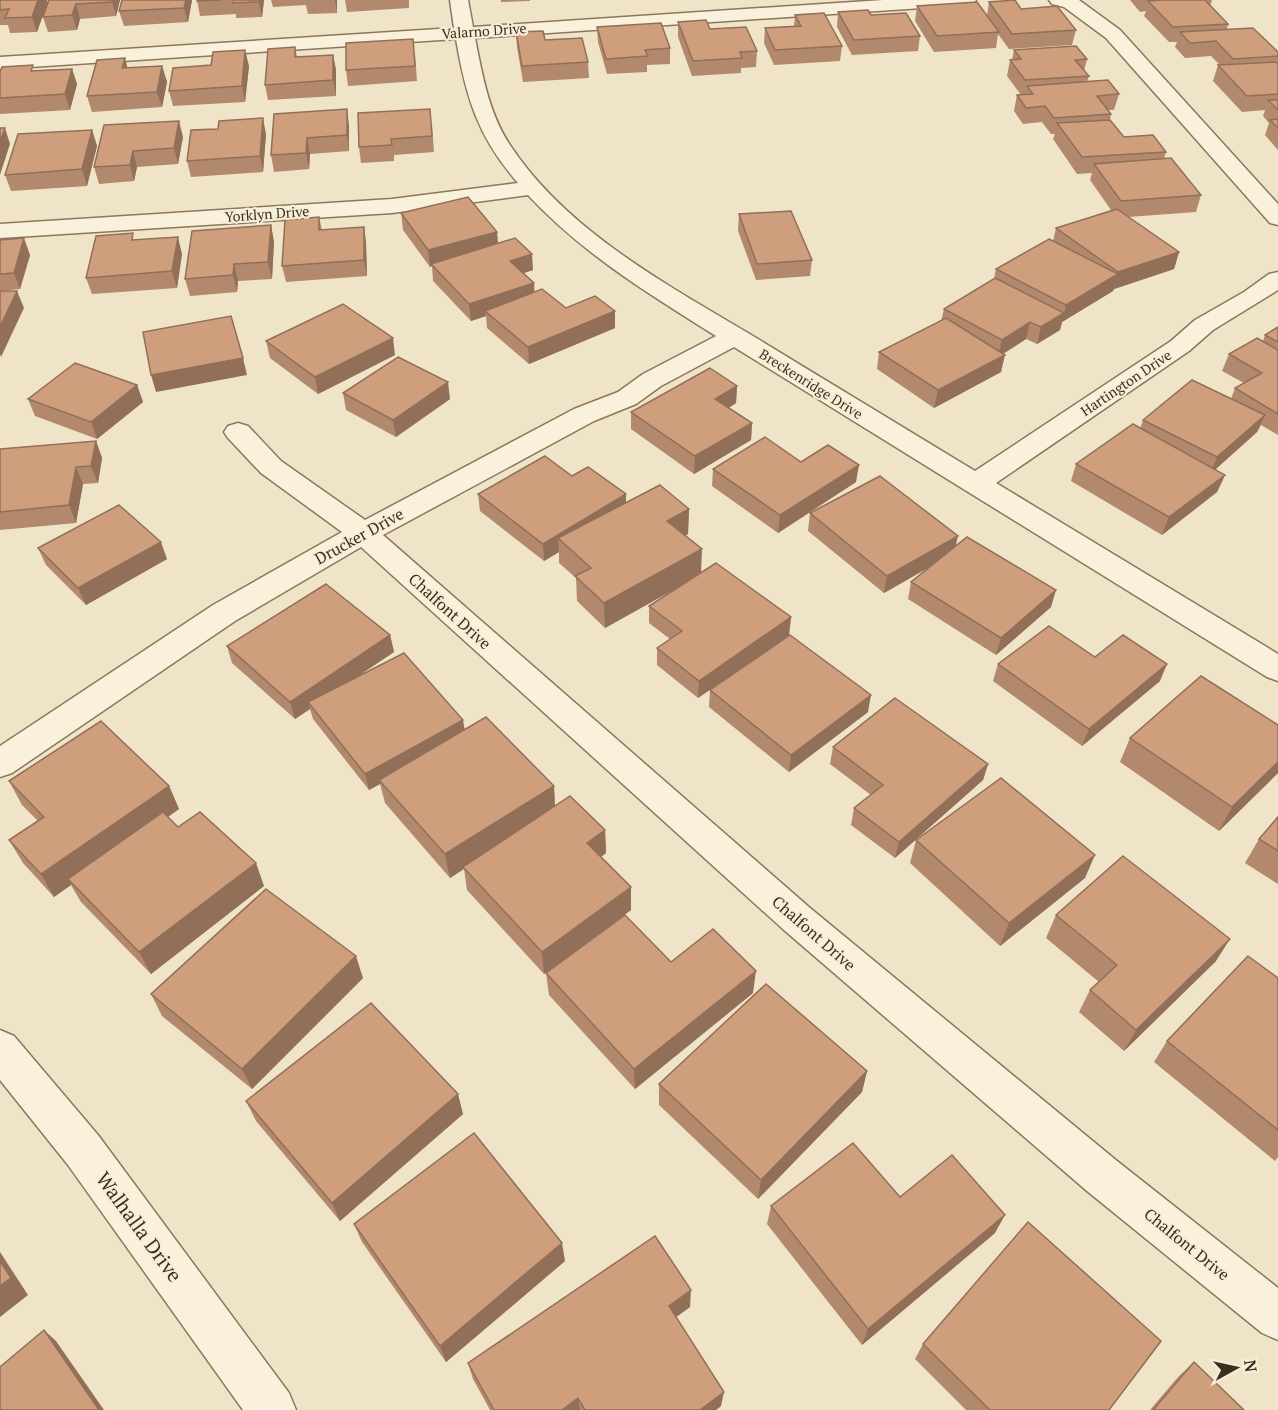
<svg xmlns="http://www.w3.org/2000/svg" width="1278" height="1410" font-family="'PT Serif',serif">
	<rect width="100%" height="100%" fill="#f0e4c8"/>
	<g fill="none" stroke-linecap="round" stroke-linejoin="round">
		<g stroke="#8d765c" stroke-width="3">
			<g id="minor">
				<path d="M450 0H468L473 27 883 0H976L973 4 967 5 475 38C482 74 489 114 510 145 567 232 671 287 758 339 830 383 903 427 975 471L1171 341 1195 320 1244 292 1269 274 1278 272V290L1213 330 1189 351 996 483 1278 654V681L1267 677 734 347 661 386 636 404 594 421 383 535 810 908 1117 1161 1278 1288V1340L1262 1333 1087 1191 784 930 361 547 235 621 12 773 0 777V746L213 605 342 532 261 473 228 438 224 432 228 426 238 423 248 426 281 461 365 520 574 409 618 392 643 374 716 336C649 294 583 254 528 195L392 213 0 238V224L392 199 518 183C478 137 466 98 456 39L0 69V57L454 28Z"/>
				<polygon points="1049,0 1079,0 1120,30 1278,204 1278,225 1270,223 1106,38 1064,7 1052,4"/>
				<polygon points="0,1030 14,1036 98,1135 289,1393 296,1410 243,1410 68,1165 0,1080"/>
			</g>
		</g>
		<use href="#minor" fill="#faf1dc" fill-rule="evenodd"/>
	</g>
	<g fill="#b2896c">
		<polygon points="0,0 47,0 37,32 10,33 8,25 0,25"/>
		<polygon points="49,0 120,0 116,16 80,19 77,30 48,32 43,17"/>
		<polygon points="192,0 188,22 124,26 119,11"/>
		<polygon points="197,0 264,0 262,17 236,18 236,14 200,16"/>
		<polygon points="271,0 337,0 337,13 308,14 306,5 273,7"/>
		<polygon points="345,0 409,0 409,8 347,12"/>
		<polygon points="501,0 530,0 530,1 501,2"/>
		<polygon points="1130,0 1212,0 1210,6 1228,24 1227,29 1278,52 1278,150 1265,135 1269,123 1263,116 1265,110 1242,112 1213,81 1218,65 1220,65 1211,56 1185,58 1175,47 1177,42 1169,42 1144,16 1146,11 1140,12"/>
		<polygon points="989,2 1021,9 1076,30 1072,45 1009,49 998,34 996,48 934,52 915,21 917,6 987,16"/>
		<polygon points="838,12 871,15 920,36 918,51 852,55 837,27"/>
		<polygon points="795,15 842,46 840,61 774,65 764,43 765,28 794,26"/>
		<polygon points="678,22 710,29 757,51 756,67 741,68 741,73 692,76 678,37"/>
		<polygon points="597,27 670,48 670,64 647,65 647,72 607,74 598,42"/>
		<polygon points="516,32 545,40 588,62 589,78 523,82 517,47"/>
		<polygon points="295,47 297,57 333,55 336,70 336,96 268,100 265,85"/>
		<polygon points="1014,50 1087,59 1084,71 1089,76 1087,82 1119,94 1114,110 1108,110 1111,114 1110,120 1124,137 1166,152 1164,159 1201,195 1196,212 1128,217 1179,252 1174,269 1114,289 1113,291 1062,322 1060,330 1037,344 1026,339 1003,354 1001,372 934,408 877,369 879,352 941,321 944,309 994,279 996,269 1053,241 1056,228 1111,210 1090,180 1092,173 1077,174 1053,139 1055,134 1051,134 1042,122 1023,124 1014,111 1017,95 1021,95 1007,76 1010,60 1012,60"/>
		<polygon points="415,54 417,81 348,86 346,70"/>
		<polygon points="211,65 249,66 245,102 173,106 169,91"/>
		<polygon points="162,66 167,82 162,107 92,112 87,96"/>
		<polygon points="72,69 77,84 70,110 0,114 0,72"/>
		<polygon points="274,114 349,125 349,151 310,154 309,169 274,172 271,155"/>
		<polygon points="104,125 183,137 178,164 137,167 134,181 99,184 94,167"/>
		<polygon points="432,125 434,152 394,155 394,161 361,163 359,147"/>
		<polygon points="92,130 97,146 87,186 11,191 5,175"/>
		<polygon points="266,134 263,172 191,177 187,161"/>
		<polygon points="401,213 497,232 498,243 533,270 524,273 534,292 566,308 615,311 615,328 529,364 487,328 486,316 471,321 433,281 432,266 430,267 403,230"/>
		<polygon points="739,214 812,260 810,276 756,280 738,231"/>
		<polygon points="319,217 322,230 364,227 366,243 367,276 286,282 282,266"/>
		<polygon points="271,225 274,242 272,279 238,281 237,292 190,296 185,279"/>
		<polygon points="0,240 30,255 20,289 0,291"/>
		<polygon points="135,240 182,254 177,288 92,294 86,278"/>
		<polygon points="1278,327 1278,435 1261,425 1257,432 1215,470 1225,475 1217,492 1162,535 1071,481 1076,464 1140,429 1143,420 1231,399 1235,388 1244,383 1222,371 1229,354 1263,341 1265,335"/>
		<polygon points="266,341 395,355 318,394 270,358"/>
		<polygon points="137,385 143,402 97,439 35,416 28,399"/>
		<polygon points="737,386 736,403 729,408 752,423 751,440 694,474 631,429 631,412"/>
		<polygon points="343,393 450,399 396,437 346,410"/>
		<polygon points="96,441 102,458 98,483 83,484 76,523 0,530 0,449"/>
		<polygon points="801,462 856,482 778,533 712,486 713,469"/>
		<polygon points="572,476 626,502 689,509 688,534 685,536 701,572 791,617 789,635 698,698 657,665 657,648 670,639 649,623 649,606 679,587 605,628 577,601 576,578 559,563 559,552 544,561 480,511 478,494"/>
		<polygon points="810,513 956,546 1051,607 996,655 908,599 911,582 931,566 884,593 808,531"/>
		<polygon points="38,548 167,559 86,605 46,565"/>
		<polygon points="390,635 394,652 358,676 465,729 554,786 555,806 605,830 606,853 601,857 631,910 544,974 467,890 464,869 450,878 385,803 380,784 369,790 313,719 310,709 295,719 232,663 227,646"/>
		<polygon points="1095,657 1160,681 1082,746 993,681 998,664"/>
		<polygon points="710,690 868,712 789,772 709,707"/>
		<polygon points="1278,725 1278,773 1219,831 1120,762 1130,738"/>
		<polygon points="833,747 988,764 983,780 895,858 851,825 854,808 871,795 830,764"/>
		<polygon points="9,781 169,786 179,809 168,817 178,827 264,886 151,974 81,902 71,885 54,897 23,863 9,840 38,821 22,805"/>
		<polygon points="1278,817 1278,884 1245,863 1259,839"/>
		<polygon points="916,840 1085,878 1000,946 910,863"/>
		<polygon points="1056,915 1216,961 1124,1051 1079,1012 1090,990 1099,982 1046,938"/>
		<polygon points="671,962 753,993 635,1089 549,995 546,973"/>
		<polygon points="363,978 252,1089 162,1016 151,994"/>
		<polygon points="1278,978 1278,1157 1275,1161 1154,1062 1167,1041"/>
		<polygon points="867,1071 862,1092 758,1199 659,1105 659,1084"/>
		<polygon points="246,1101 463,1114 340,1221 256,1121"/>
		<polygon points="900,1197 995,1233 862,1345 767,1224 771,1206"/>
		<polygon points="354,1224 565,1261 446,1362 362,1242"/>
		<polygon points="690,1307 676,1317 721,1406 716,1410 490,1410 473,1379 468,1363"/>
		<polygon points="923,1344 1109,1410 966,1410 915,1359"/>
		<polygon points="1194,1362 1244,1410 1150,1410 1178,1377"/>
	</g>
	<g fill="#916f58">
		<polygon points="38,0 47,0 48,2 37,32 32,17"/>
		<polygon points="112,0 120,0 116,16 112,2"/>
		<polygon points="186,0 192,0 188,22 184,8"/>
		<polygon points="260,0 264,0 262,17 259,2"/>
		<polygon points="335,0 337,0 337,13"/>
		<polygon points="76,4 80,19 77,30 72,15"/>
		<polygon points="245,50 249,66 245,102 242,86"/>
		<polygon points="333,55 336,70 336,96 333,80"/>
		<polygon points="125,58 129,74 122,68"/>
		<polygon points="162,66 167,82 162,107 157,92"/>
		<polygon points="72,69 77,84 70,110 65,94"/>
		<polygon points="347,109 349,125 349,151 347,135"/>
		<polygon points="263,118 266,134 263,172 260,156"/>
		<polygon points="179,121 183,137 178,164 174,148"/>
		<polygon points="5,128 10,144 0,175 0,141"/>
		<polygon points="92,130 97,146 87,186 82,169"/>
		<polygon points="307,138 310,154 309,169 306,153"/>
		<polygon points="133,151 137,167 134,181 130,165"/>
		<polygon points="271,225 274,242 272,279 268,262"/>
		<polygon points="364,227 366,243 367,276 364,260"/>
		<polygon points="497,232 498,249 431,264 432,266 430,267 428,250"/>
		<polygon points="178,237 182,254 177,288 172,271"/>
		<polygon points="24,238 30,255 20,289 14,273"/>
		<polygon points="1179,252 1174,269 1114,289 1113,291 1062,322 1060,330 1037,344 1041,327 1064,313 1066,305 1117,274 1118,272"/>
		<polygon points="532,254 533,270 511,277 510,261"/>
		<polygon points="234,264 238,281 237,292 233,275"/>
		<polygon points="534,283 535,300 485,311 486,316 471,321 469,304"/>
		<polygon points="17,291 24,308 1,357 0,354 0,327"/>
		<polygon points="615,311 615,328 529,364 528,347"/>
		<polygon points="1030,322 1026,339 998,357 1002,340"/>
		<polygon points="393,338 395,355 318,394 315,377"/>
		<polygon points="1005,355 1001,372 934,408 938,390"/>
		<polygon points="243,358 247,375 156,392 151,375"/>
		<polygon points="448,382 450,399 396,437 393,420"/>
		<polygon points="137,385 143,402 97,439 91,422"/>
		<polygon points="737,386 736,403 714,416 715,399"/>
		<polygon points="1265,415 1257,432 1210,474 1217,457"/>
		<polygon points="752,423 751,440 694,474 695,456"/>
		<polygon points="96,441 102,458 98,483 91,466"/>
		<polygon points="859,465 856,482 778,533 780,515"/>
		<polygon points="76,467 83,484 76,523 69,505"/>
		<polygon points="1225,475 1217,492 1162,535 1169,517"/>
		<polygon points="626,494 626,511 558,538 559,552 544,561 543,544"/>
		<polygon points="689,509 688,534 667,546 667,521"/>
		<polygon points="958,536 954,553 884,593 887,576"/>
		<polygon points="161,542 167,559 86,605 78,588"/>
		<polygon points="702,549 701,574 605,628 604,603"/>
		<polygon points="1056,590 1051,607 996,655 1001,638"/>
		<polygon points="791,617 789,635 698,698 699,681"/>
		<polygon points="390,635 394,652 312,707 308,702 310,709 295,719 290,702"/>
		<polygon points="1167,664 1160,681 1082,746 1089,729"/>
		<polygon points="871,695 868,712 789,772 791,755"/>
		<polygon points="463,720 466,737 379,780 380,784 369,790 365,774"/>
		<polygon points="1278,762 1278,773 1219,831 1232,807"/>
		<polygon points="988,764 983,780 895,858 899,842"/>
		<polygon points="169,786 179,809 73,884 68,879 71,885 54,897 41,874"/>
		<polygon points="554,786 555,809 450,878 445,854"/>
		<polygon points="605,830 606,853 588,866 587,843"/>
		<polygon points="1095,855 1085,878 1000,946 1009,923"/>
		<polygon points="256,863 264,886 151,974 139,952"/>
		<polygon points="631,887 631,910 544,974 542,952"/>
		<polygon points="1230,939 1216,961 1124,1051 1136,1030"/>
		<polygon points="356,956 363,978 252,1089 242,1069"/>
		<polygon points="756,971 753,993 635,1089 634,1069"/>
		<polygon points="867,1071 862,1092 758,1199 761,1180"/>
		<polygon points="458,1094 463,1114 340,1221 332,1203"/>
		<polygon points="1005,1215 995,1233 862,1345 868,1329"/>
		<polygon points="562,1243 565,1261 446,1362 440,1346"/>
		<polygon points="0,1252 28,1295 0,1317"/>
		<polygon points="691,1290 690,1307 668,1323 669,1306"/>
		<polygon points="44,1330 56,1341 104,1410 99,1410"/>
		<polygon points="724,1392 721,1406 716,1410 700,1410"/>
		<polygon points="578,1398 580,1410 562,1410"/>
	</g>
	<g fill="#cf9f7d" stroke="#916f58" stroke-width="1.5">
		<polygon points="0,0 38,0 32,17 5,18 9,9 0,10"/>
		<polygon points="49,0 112,0 112,2 76,4 72,15 43,17"/>
		<polygon points="122,0 186,0 184,8 119,11"/>
		<polygon points="197,0 221,0 197,1"/>
		<polygon points="234,0 260,0 259,2 233,3"/>
		<polygon points="1015,0 1021,9 1057,6 1076,30 1012,34 989,2"/>
		<polygon points="1163,0 1205,0 1228,24 1173,27 1148,1"/>
		<polygon points="977,2 999,32 937,36 917,6"/>
		<polygon points="868,10 871,15 906,13 920,36 854,40 838,12"/>
		<polygon points="824,13 842,46 775,50 765,28 801,26 795,15"/>
		<polygon points="706,20 710,29 746,27 757,51 740,52 742,58 693,61 678,22"/>
		<polygon points="661,23 670,48 645,50 648,56 606,59 597,27"/>
		<polygon points="1253,28 1278,52 1278,56 1233,59 1216,41 1190,43 1180,32"/>
		<polygon points="543,31 545,40 582,38 588,62 522,66 516,32"/>
		<polygon points="413,39 415,66 346,70 346,43"/>
		<polygon points="1076,46 1087,59 1075,60 1089,76 1025,80 1010,60 1021,59 1014,50"/>
		<polygon points="295,47 295,57 333,55 333,80 265,85 268,49"/>
		<polygon points="245,50 242,86 169,91 173,68 211,65 213,52"/>
		<polygon points="125,58 122,68 162,66 157,92 87,96 97,60"/>
		<polygon points="1276,62 1278,64 1278,94 1247,96 1218,65"/>
		<polygon points="33,65 31,71 72,69 65,94 0,98 0,72 2,67"/>
		<polygon points="1108,80 1119,94 1097,96 1111,114 1054,118 1045,106 1026,108 1017,95 1033,94 1027,86"/>
		<polygon points="1268,100 1278,100 1278,110"/>
		<polygon points="347,109 347,135 307,138 306,153 271,155 274,114"/>
		<polygon points="430,109 432,136 391,139 392,145 359,147 358,113"/>
		<polygon points="263,118 260,156 187,161 191,130 218,129 219,121"/>
		<polygon points="1278,119 1278,128 1270,120"/>
		<polygon points="1110,120 1124,137 1153,135 1166,152 1082,157 1057,123"/>
		<polygon points="179,121 174,148 133,151 130,165 94,167 104,125"/>
		<polygon points="0,128 5,128 0,141"/>
		<polygon points="92,130 82,169 5,175 18,134"/>
		<polygon points="1171,158 1201,195 1121,201 1094,164"/>
		<polygon points="468,197 497,232 428,250 401,213"/>
		<polygon points="1117,209 1179,252 1118,272 1056,228"/>
		<polygon points="791,211 812,260 757,264 739,214"/>
		<polygon points="319,217 319,230 364,227 364,260 282,266 285,220"/>
		<polygon points="271,225 268,262 234,264 233,275 185,279 192,231"/>
		<polygon points="133,233 132,240 178,237 172,271 86,278 96,236"/>
		<polygon points="24,238 14,273 0,274 0,240"/>
		<polygon points="515,238 532,254 510,261 534,283 469,304 431,264"/>
		<polygon points="1049,239 1118,274 1066,305 996,269"/>
		<polygon points="995,278 1064,313 1041,327 1030,322 1002,340 944,309"/>
		<polygon points="542,289 566,308 595,296 615,311 528,347 485,311"/>
		<polygon points="0,291 17,291 0,327"/>
		<polygon points="343,304 393,338 315,377 266,341"/>
		<polygon points="231,316 243,358 151,375 143,332"/>
		<polygon points="946,318 1005,355 938,390 879,352"/>
		<polygon points="1278,327 1278,342 1265,335"/>
		<polygon points="1257,338 1278,350 1278,414 1235,388 1262,373 1229,354"/>
		<polygon points="398,357 448,382 393,420 343,393"/>
		<polygon points="75,363 137,385 91,422 28,399"/>
		<polygon points="710,368 737,386 715,399 752,423 695,456 631,412"/>
		<polygon points="1192,380 1265,415 1217,457 1143,420"/>
		<polygon points="1133,424 1225,475 1169,517 1076,464"/>
		<polygon points="765,437 801,462 828,445 859,465 780,515 713,469"/>
		<polygon points="96,441 91,466 76,467 69,505 0,512 0,449"/>
		<polygon points="545,456 572,476 588,467 626,494 543,544 478,494"/>
		<polygon points="880,476 958,536 887,576 810,513"/>
		<polygon points="660,485 689,509 667,521 702,549 604,603 575,576 591,568 558,538"/>
		<polygon points="119,505 161,542 78,588 38,548"/>
		<polygon points="967,537 1056,590 1001,638 911,582"/>
		<polygon points="716,563 791,617 699,681 657,648 682,631 649,606"/>
		<polygon points="326,584 390,635 290,702 227,646"/>
		<polygon points="1049,626 1095,657 1123,635 1167,664 1089,729 998,664"/>
		<polygon points="790,635 871,695 791,755 710,690"/>
		<polygon points="404,653 463,720 365,774 308,702"/>
		<polygon points="1201,676 1278,725 1278,762 1232,807 1130,738"/>
		<polygon points="895,698 988,764 899,842 854,808 883,785 833,747"/>
		<polygon points="486,717 554,786 445,854 379,780"/>
		<polygon points="101,721 169,786 41,874 9,840 44,817 9,781"/>
		<polygon points="1001,778 1095,855 1009,923 916,840"/>
		<polygon points="570,796 605,830 587,843 631,887 542,952 463,867"/>
		<polygon points="163,812 178,827 200,812 256,863 139,952 68,879"/>
		<polygon points="1278,817 1278,851 1259,839"/>
		<polygon points="1123,856 1230,939 1136,1030 1090,990 1117,965 1056,915"/>
		<polygon points="266,889 356,956 242,1069 151,994"/>
		<polygon points="625,915 671,962 713,929 756,971 634,1069 546,973"/>
		<polygon points="1248,956 1278,978 1278,1130 1167,1041"/>
		<polygon points="766,984 867,1071 761,1180 659,1084"/>
		<polygon points="371,1003 458,1094 332,1203 246,1101"/>
		<polygon points="474,1133 562,1243 440,1346 354,1224"/>
		<polygon points="853,1143 900,1197 952,1155 1005,1215 868,1329 771,1206"/>
		<polygon points="1028,1222 1161,1341 1109,1410 990,1410 923,1344"/>
		<polygon points="655,1236 691,1290 669,1306 724,1392 700,1410 585,1410 578,1398 562,1410 494,1410 468,1363"/>
		<polygon points="0,1261 11,1278 0,1286"/>
		<polygon points="44,1330 99,1410 0,1410 0,1367"/>
		<polygon points="1194,1362 1244,1410 1153,1410"/>
	</g>
	<g text-anchor="middle" stroke-width="4.5" stroke-linejoin="round" paint-order="stroke">
		<g font-size="14" fill="#3d2e20" stroke="#f7eed8">
			<text transform="translate(484 31) rotate(-4)" y="5">Valarno Drive</text>
			<text transform="translate(267 214) rotate(-4)" y="5">Yorklyn Drive</text>
			<text transform="translate(1126 383) rotate(-34)" y="5">Hartington Drive</text>
			<text transform="translate(811 384) rotate(32)" y="5">Breckenridge Drive</text>
		</g>
		<g font-size="16" fill="#3d2e20" stroke="#f7eed8">
			<text transform="translate(359 536) rotate(-29)" y="6">Drucker Drive</text>
			<text transform="translate(450 611) rotate(42)" y="6">Chalfont Drive</text>
			<text transform="translate(814 933) rotate(41)" y="6">Chalfont Drive</text>
			<text transform="translate(1187 1244) rotate(39)" y="6">Chalfont Drive</text>
		</g>
		<g font-size="20" fill="#3d2e20" stroke="#f7eed8">
			<text transform="translate(139 1227) rotate(54)" y="7">Walhalla Drive</text>
		</g>
	</g>
	<g transform="translate(1236 1368) rotate(82)" stroke="#f7eed8" stroke-width="4.5" paint-order="stroke">
	<path d="M0-4.5L10 22L0 15L-10 22Z" fill="#3d2e20"/>
	<text y="-9" font-size="16" font-weight="bold" text-anchor="middle" fill="#3d2e20">N</text>
	</g>
</svg>
